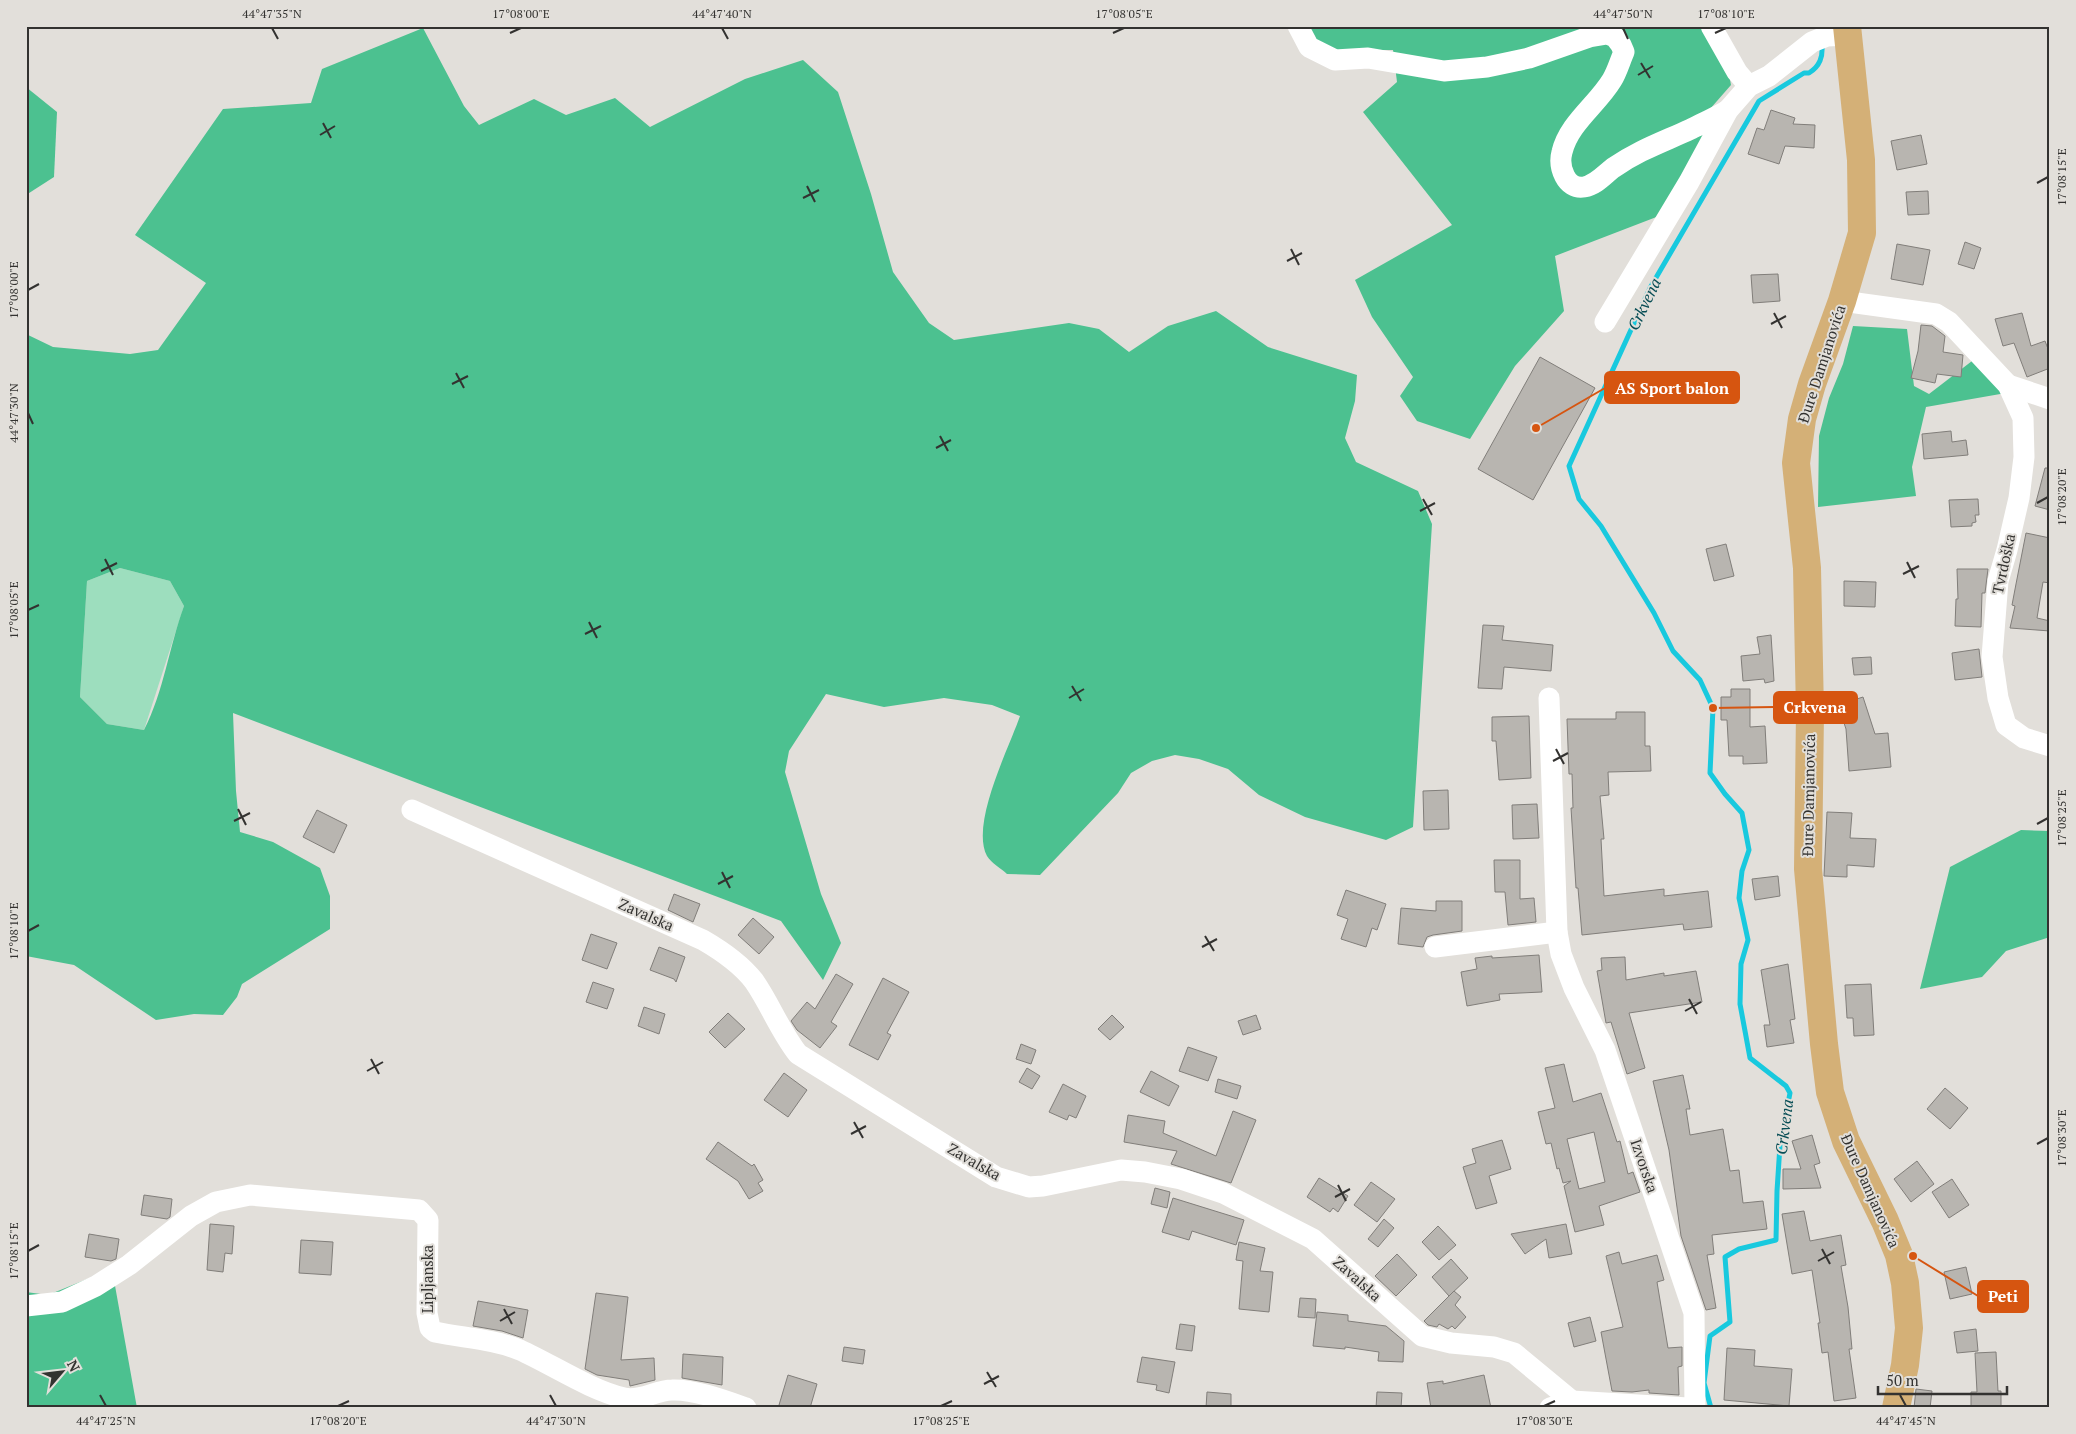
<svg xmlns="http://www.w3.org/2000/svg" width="2076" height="1434" font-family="'PT Serif',serif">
	<rect width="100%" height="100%" fill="#e2dfda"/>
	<polygon fill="#9ddebe" points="120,568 170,581 184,606 144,730 107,724 80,697 87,581"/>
	<g fill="#4cc190" fill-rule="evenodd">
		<polygon points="1307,26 1706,26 1727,63 1731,85 1710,109 1714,128 1659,216 1555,256 1564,311 1515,366 1470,439 1417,421 1400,396 1413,377 1372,317 1355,280 1452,225 1363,112 1397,82 1393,50 1335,50 1313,38"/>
		<path d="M423 28 464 106 479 125 534 99 566 115 615 98 650 127 745 79 803 60 838 92 871 194 893 272 929 323 954 340 1069 323 1099 329 1129 352 1168 326 1216 311 1268 347 1357 375 1355 401 1345 438 1356 462 1418 491 1432 524 1413 827 1386 840 1305 817 1259 795 1228 769 1199 759 1175 755 1152 761 1131 773 1118 793 1040 875 1007 874C1002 869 991 863 987 856 970 824 1009 748 1020 716L992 705 944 698 884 707 826 694 789 751 785 772 821 894 841 943 823 980 781 921 233 713 236 791 240 832 273 842 320 868 330 896V929L242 984 237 997 223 1015 194 1014 156 1020 74 965 26 956V334L53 347 130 354 158 350 206 283 135 235 223 109 311 103 322 69ZM120 568 170 581 184 606C169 647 164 691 144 730L107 724 80 697 87 581Z"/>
		<polygon points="26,87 57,112 54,177 26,195"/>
		<polygon points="1853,326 1907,329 1914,386 1929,394 1972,361 2006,393 1926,407 1912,467 1916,496 1818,507 1819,436 1829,398 1843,364"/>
		<polygon points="2021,830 2050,831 2050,937 2006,951 1982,977 1920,989 1950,867"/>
		<polygon points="112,1269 137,1408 26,1408 26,1292 48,1295"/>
	</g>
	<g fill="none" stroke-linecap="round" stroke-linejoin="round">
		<path stroke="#18c9de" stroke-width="5" d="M1711 1408 1704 1383 1710 1336 1730 1322 1725 1257 1739 1249 1776 1240 1777 1191 1780 1145 1790 1093 1786 1086 1750 1058 1740 1004 1741 964 1748 940 1739 898 1742 871 1749 850 1742 813 1725 794 1710 773 1713 708 1700 680 1673 651 1654 613 1629 572 1601 526 1579 499 1569 466 1650 288 1759 101 1804 73H1809C1820 66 1823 57 1822 44"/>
	</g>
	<g fill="#b8b5b0" stroke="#817e7a" fill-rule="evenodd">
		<polygon points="1771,110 1795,118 1793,124 1815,125 1814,148 1785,146 1779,164 1748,154 1757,128 1764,130"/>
		<polygon points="1921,135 1927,164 1897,170 1891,141"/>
		<polygon points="1928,191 1929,214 1908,215 1906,192"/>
		<polygon points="1965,242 1981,248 1974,269 1958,264"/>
		<polygon points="1897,244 1930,250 1923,285 1891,279"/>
		<polygon points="1778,274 1780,301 1753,303 1751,275"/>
		<polygon points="2022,313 2031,346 2045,341 2050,354 2050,368 2027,377 2014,343 2003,346 1995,319"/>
		<polygon points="1921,325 1932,326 1945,336 1943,352 1963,355 1961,377 1937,374 1935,383 1911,378 1918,351"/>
		<polygon points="1540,357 1595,388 1533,500 1478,469"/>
		<polygon points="1951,431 1952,442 1966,440 1968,455 1924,459 1922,434"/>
		<polygon points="2045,468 2050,468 2050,510 2035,506"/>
		<polygon points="1978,499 1979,515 1975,515 1976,522 1972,523 1972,526 1951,527 1949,500"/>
		<polygon points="2026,533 2050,538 2050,583 2043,582 2037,618 2050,621 2050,631 2010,628 2015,606 2012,605 2016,584"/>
		<polygon points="1726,544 1734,576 1714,581 1706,549"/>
		<polygon points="1957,569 1988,569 1985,593 1982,593 1981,627 1955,626 1956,599 1958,599"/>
		<polygon points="1844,581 1876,582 1875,607 1844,606"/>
		<polygon points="1483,625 1504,626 1502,640 1553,645 1551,671 1504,667 1502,689 1478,688"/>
		<polygon points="1771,635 1774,681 1765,683 1764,679 1743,681 1741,656 1760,654 1757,637"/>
		<polygon points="1979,649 1982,677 1955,680 1952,653"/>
		<polygon points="1871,657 1872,674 1854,675 1852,658"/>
		<polygon points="1731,689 1750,689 1750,727 1765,726 1767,763 1743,764 1743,756 1729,756 1727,720 1721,720 1721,697 1731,697"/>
		<polygon points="1863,697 1875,734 1888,733 1891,767 1849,771 1846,729 1838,705"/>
		<polygon points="1616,712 1645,712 1645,746 1650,746 1651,771 1608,772 1609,795 1600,796 1604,839 1601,839 1604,896 1664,889 1664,896 1708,891 1712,927 1684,930 1683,924 1582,935 1578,888 1576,888 1571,808 1573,808 1572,774 1569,774 1567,719 1616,719"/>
		<polygon points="1529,716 1531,778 1499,780 1496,741 1492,741 1492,717"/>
		<polygon points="1448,790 1449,829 1424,830 1423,791"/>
		<polygon points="1537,804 1539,838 1513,839 1512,805"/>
		<polygon points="317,810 347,825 334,853 303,837"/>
		<polygon points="1827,812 1852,813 1850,838 1876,839 1874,867 1847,865 1847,877 1824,876"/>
		<polygon points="1494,860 1520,860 1520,899 1534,898 1536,922 1508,925 1505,892 1495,892"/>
		<polygon points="1778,876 1780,896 1755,900 1752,879"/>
		<polygon points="1346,890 1386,904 1377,930 1372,928 1366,947 1341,939 1348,919 1337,915"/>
		<polygon points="674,894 700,904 693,922 668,910"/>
		<polygon points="1436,901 1462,901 1462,931 1433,935 1427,937 1423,947 1398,944 1401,908 1436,911"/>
		<polygon points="753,918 774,937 759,954 738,935"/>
		<polygon points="591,934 617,943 607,969 582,960"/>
		<polygon points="659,947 685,957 676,982 674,979 650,970"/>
		<polygon points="1539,955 1542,992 1499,994 1500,1000 1467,1006 1461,972 1477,969 1475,958 1492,956 1492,958"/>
		<polygon points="1625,957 1626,980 1664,973 1664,976 1696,971 1702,1002 1629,1013 1645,1068 1627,1074 1611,1022 1606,1023 1597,971 1602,970 1601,958"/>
		<polygon points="1788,964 1795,1019 1790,1020 1794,1043 1767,1047 1764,1025 1770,1025 1761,970"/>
		<polygon points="836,974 853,984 831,1022 837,1026 820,1048 797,1030 791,1021 807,1002 815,1009"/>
		<polygon points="883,978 909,992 887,1033 891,1035 878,1060 849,1045"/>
		<polygon points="593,982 614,989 607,1009 586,1002"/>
		<polygon points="1871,984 1874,1035 1854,1036 1853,1018 1847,1018 1845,985"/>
		<polygon points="644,1007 665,1014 659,1034 638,1026"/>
		<polygon points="728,1013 745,1029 725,1048 709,1032"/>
		<polygon points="1112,1015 1124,1027 1110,1040 1098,1029"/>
		<polygon points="1256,1015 1261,1029 1243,1035 1238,1021"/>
		<polygon points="1021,1044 1036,1050 1031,1064 1016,1059"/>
		<polygon points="1188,1047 1217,1057 1208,1081 1179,1071"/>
		<path d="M1564 1064 1573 1102 1601 1093 1617 1142 1620 1141 1628 1174 1633 1172 1640 1192 1599 1206 1604 1225 1575 1232 1564 1186 1571 1181 1563 1183 1559 1168 1557 1169 1551 1143 1546 1144 1538 1112 1555 1108 1545 1068ZM1594 1132 1605 1182 1579 1189 1567 1139Z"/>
		<polygon points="1027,1068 1040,1076 1032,1089 1019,1082"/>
		<polygon points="1151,1071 1179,1086 1169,1106 1140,1092"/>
		<polygon points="784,1073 807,1090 788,1117 764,1100"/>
		<polygon points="1683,1075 1690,1109 1686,1109 1690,1135 1723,1129 1730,1171 1739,1170 1743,1203 1763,1201 1767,1229 1712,1235 1714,1254 1707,1255 1716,1308 1706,1310 1681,1236 1669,1150 1653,1081"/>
		<polygon points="1218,1079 1241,1086 1237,1099 1215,1092"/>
		<polygon points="1063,1084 1086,1096 1076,1118 1069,1115 1067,1120 1049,1112"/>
		<polygon points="1945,1088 1968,1108 1950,1129 1927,1109"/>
		<polygon points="1233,1111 1256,1120 1231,1183 1171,1164 1177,1151 1124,1142 1128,1115 1165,1121 1163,1133 1216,1156"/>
		<polygon points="1812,1135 1820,1163 1814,1165 1821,1188 1783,1189 1783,1169 1801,1169 1792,1141"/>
		<polygon points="1502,1140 1511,1169 1489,1176 1497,1203 1476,1209 1463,1167 1476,1163 1472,1149"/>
		<polygon points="718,1142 752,1166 754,1164 763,1180 758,1183 763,1191 749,1199 738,1181 706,1159"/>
		<polygon points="1917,1161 1934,1184 1911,1202 1894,1179"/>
		<polygon points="1319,1178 1348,1196 1338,1212 1333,1208 1330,1212 1307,1197"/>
		<polygon points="1952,1179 1969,1205 1949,1218 1932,1192"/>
		<polygon points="1371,1182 1395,1199 1377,1222 1354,1205"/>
		<polygon points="1155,1188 1170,1192 1167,1208 1151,1204"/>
		<polygon points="144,1195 172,1199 170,1217 167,1219 141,1215"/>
		<polygon points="1173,1198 1244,1220 1236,1245 1192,1231 1189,1240 1162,1232"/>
		<polygon points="1804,1211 1810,1241 1841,1235 1846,1265 1841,1266 1848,1307 1852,1349 1849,1349 1856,1398 1834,1401 1828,1352 1822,1353 1818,1323 1820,1323 1812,1270 1792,1274 1782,1214"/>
		<polygon points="1384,1219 1394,1228 1378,1247 1368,1239"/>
		<polygon points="210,1224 234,1226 232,1254 225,1253 223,1272 207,1270"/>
		<polygon points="1566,1224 1572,1254 1549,1258 1546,1239 1525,1254 1511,1234"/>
		<polygon points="1438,1226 1456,1245 1439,1260 1422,1242"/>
		<polygon points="89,1234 119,1239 116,1259 111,1261 85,1257"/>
		<polygon points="301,1240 333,1242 331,1275 299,1273"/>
		<polygon points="1239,1242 1265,1248 1260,1271 1273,1272 1269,1312 1239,1309 1243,1261 1236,1260"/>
		<polygon points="1619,1252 1622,1264 1657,1255 1664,1280 1657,1282 1668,1348 1682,1347 1682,1366 1678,1367 1679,1395 1649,1393 1649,1390 1632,1392 1612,1391 1601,1332 1623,1327 1606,1256"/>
		<polygon points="1397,1254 1417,1275 1396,1296 1375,1276"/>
		<polygon points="1451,1259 1468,1278 1449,1296 1432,1277"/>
		<polygon points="1966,1267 1972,1294 1950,1299 1944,1272"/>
		<polygon points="1454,1291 1461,1297 1455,1305 1466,1317 1455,1329 1452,1326 1448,1329 1439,1324 1437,1327 1428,1325 1424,1321"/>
		<polygon points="596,1293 628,1297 621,1360 654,1358 655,1380 630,1386 629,1380 597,1375 585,1369"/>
		<polygon points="1300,1298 1316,1299 1315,1318 1298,1317"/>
		<polygon points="478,1301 528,1310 523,1338 502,1331 473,1326"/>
		<polygon points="1317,1312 1348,1315 1348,1321 1386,1326 1404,1341 1403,1362 1378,1361 1379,1352 1345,1347 1345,1349 1313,1346"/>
		<polygon points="1590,1317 1596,1341 1574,1347 1568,1323"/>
		<polygon points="1180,1324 1195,1326 1192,1351 1176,1349"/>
		<polygon points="1976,1329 1978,1351 1957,1353 1954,1332"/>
		<polygon points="844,1347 865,1350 863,1364 842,1361"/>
		<polygon points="1727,1348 1755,1350 1754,1366 1792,1369 1789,1406 1724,1400"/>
		<polygon points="1996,1352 1998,1391 2001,1391 2001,1408 1971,1408 1971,1392 1977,1392 1975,1353"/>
		<polygon points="683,1354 723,1357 722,1385 682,1378"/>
		<polygon points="1142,1357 1175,1362 1169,1393 1156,1390 1157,1385 1137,1382"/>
		<polygon points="788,1375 817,1384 810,1408 787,1408 779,1405"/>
		<polygon points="1484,1375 1491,1408 1431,1408 1427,1383 1443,1381 1443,1384"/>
		<polygon points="1916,1389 1932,1391 1930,1408 1914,1408"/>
		<polygon points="1207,1392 1231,1394 1231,1408 1206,1408"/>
		<polygon points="1377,1392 1402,1393 1401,1408 1376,1408"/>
	</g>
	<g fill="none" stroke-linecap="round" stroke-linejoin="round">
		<g stroke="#fff" stroke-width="21">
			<path d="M1298 26 1309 47 1335 60 1368 58 1444 71 1487 67 1529 58 1589 37 1607 34 1615 37 1621 45 1624 52C1620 61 1617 72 1612 80 1597 105 1569 123 1562 152 1558 167 1566 190 1584 187 1596 185 1604 175 1613 168 1639 150 1663 142 1691 129 1703 123 1716 117 1728 110"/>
			<polyline points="1711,26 1737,72 1749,86"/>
			<polyline points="1842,301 1936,314 1949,322 2008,385 2023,418 2024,457 2019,498 2007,550 1998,581 1992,657 1998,698 2006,725 2024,738 2050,746"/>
			<polyline points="1605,322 1689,182 1728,110 1749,86 1769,76 1812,42 1827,36 1849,35"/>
			<polyline points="2008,385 2050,399"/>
			<polyline points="1549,698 1557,932 1561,954 1574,988 1605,1050 1694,1313 1695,1408"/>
			<path d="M412 810 703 940C722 951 740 963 754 981 770 1004 780 1031 798 1054L996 1177 1029 1187 1043 1186 1121 1170 1145 1172 1181 1179 1223 1193 1313 1239 1422 1336 1451 1343 1494 1347 1514 1353 1572 1401"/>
			<polyline points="1435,947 1557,932"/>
			<path d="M26 1306 62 1302 96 1286 129 1265 191 1216 216 1202 250 1195 419 1210 428 1220 427 1313 430 1328 435 1332C463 1338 493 1339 520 1350 553 1365 590 1390 624 1398 640 1402 656 1390 672 1390 694 1389 726 1401 746 1408"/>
			<polyline points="1550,1408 1572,1401 1688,1408"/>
		</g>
		<polyline stroke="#d4b077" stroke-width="28" points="1847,26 1861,160 1862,233 1842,301 1812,384 1802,419 1796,463 1807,568 1810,712 1808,869 1824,1044 1830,1092 1846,1141 1885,1221 1899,1255 1905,1283 1909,1328 1905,1365 1896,1408"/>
	</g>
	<path fill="none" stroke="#333230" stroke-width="2" d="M272 28 278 39M722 28 728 39M1623 28 1628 39M510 33 521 28M1113 33 1124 28M1715 33 1726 28M1641 63 1650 78M1638 75 1653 66M323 123 331 138M320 135 335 126M2037 183 2048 177M807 186 815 202M803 198 819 190M1291 249 1299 265M1287 261 1302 253M28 290 39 284M1774 313 1782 328M1771 324 1786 316M456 373 464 388M452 384 468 376M28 413 33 424M940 436 948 451M936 448 951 440M1423 499 1432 515M2037 503 2048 497M1420 511 1435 503M105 559 113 575M1907 562 1915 578M101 571 117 563M1903 574 1919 566M28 610 39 605M589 622 597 638M585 634 601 626M1072 686 1081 701M1069 698 1084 689M1556 749 1564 764M1553 761 1568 753M238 809 246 825M234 821 250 813M2037 824 2048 818M722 872 730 888M718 884 733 876M28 931 39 925M1205 936 1214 951M1202 947 1217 939M1689 999 1697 1014M1685 1011 1701 1002M371 1059 379 1074M367 1071 383 1062M854 1122 863 1138M851 1134 866 1126M2037 1144 2048 1138M1338 1185 1346 1201M1335 1197 1350 1189M1822 1249 1830 1264M28 1251 39 1245M1818 1261 1834 1252M504 1309 512 1324M500 1321 515 1312M987 1372 996 1387M984 1384 999 1376M100 1395 106 1406M550 1395 556 1406M1900 1395 1906 1406M338 1406 349 1401M941 1406 952 1401M1544 1406 1555 1401"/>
	<g text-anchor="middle" stroke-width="4" stroke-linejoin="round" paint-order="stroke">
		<g font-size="15" fill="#333230" stroke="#e2dfda">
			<text transform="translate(1822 364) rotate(-72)" y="5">Đure Damjanovića</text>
			<text transform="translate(2004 564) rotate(-78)" y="5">Tvrdoška</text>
			<text transform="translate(1809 795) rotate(-89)" y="5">Đure Damjanovića</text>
			<text transform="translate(646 915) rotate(24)" y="5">Zavalska</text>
			<text transform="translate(974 1162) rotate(30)" y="5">Zavalska</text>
			<text transform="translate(1644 1166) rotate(71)" y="5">Izvorska</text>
			<text transform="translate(1870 1191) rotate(66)" y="5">Đure Damjanovića</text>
			<text transform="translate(428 1279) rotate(-90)" y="5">Lipljanska</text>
			<text transform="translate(1357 1279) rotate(42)" y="5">Zavalska</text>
		</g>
		<g font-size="16" font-style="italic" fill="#074d55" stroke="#e2dfda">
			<text transform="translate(1644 304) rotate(-64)" y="6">Crkvena</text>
			<text transform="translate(1784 1127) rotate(-83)" y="6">Crkvena</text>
		</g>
	</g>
	<path fill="none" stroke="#d65510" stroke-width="2" d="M1536 428L1605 388M1713 708L1774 707M1913 1256L1978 1296"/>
	<g fill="#d65510" stroke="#e2dfda" stroke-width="2">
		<circle cx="1536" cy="428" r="5"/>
		<circle cx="1713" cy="708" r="5"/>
		<circle cx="1913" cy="1256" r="5"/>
	</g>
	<g fill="#d65510" stroke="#d65510" stroke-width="2">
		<rect x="1605" y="372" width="134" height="31" rx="5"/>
		<rect x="1774" y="692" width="83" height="31" rx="5"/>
		<rect x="1978" y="1281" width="50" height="31" rx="5"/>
	</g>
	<g font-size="16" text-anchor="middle" font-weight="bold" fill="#fff">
		<text x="1672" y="394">AS Sport balon</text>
		<text x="1815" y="713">Crkvena</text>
		<text x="2003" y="1302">Peti</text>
	</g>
	<rect width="2076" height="1434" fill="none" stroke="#e2dfda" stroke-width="55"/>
	<g transform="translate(62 1372) rotate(62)" stroke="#e2dfda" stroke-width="4" paint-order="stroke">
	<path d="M0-4L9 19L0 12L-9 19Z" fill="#333230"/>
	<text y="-8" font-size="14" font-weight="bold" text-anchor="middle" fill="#333230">N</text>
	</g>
	<path d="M1878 1386v8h129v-8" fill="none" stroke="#333230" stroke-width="2.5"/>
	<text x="1886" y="1386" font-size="15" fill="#333230" stroke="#e2dfda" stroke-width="4" paint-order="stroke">50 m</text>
	<rect x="28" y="28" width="2020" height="1378" fill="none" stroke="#333230" stroke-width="2"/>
	<g font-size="12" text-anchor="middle" fill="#333230">
		<text x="272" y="18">44°47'35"N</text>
		<text x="521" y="18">17°08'00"E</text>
		<text x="722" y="18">44°47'40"N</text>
		<text x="1124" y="18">17°08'05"E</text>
		<text x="1623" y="18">44°47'50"N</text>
		<text x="1726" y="18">17°08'10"E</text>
		<text transform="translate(2062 177) rotate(-90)" y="4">17°08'15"E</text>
		<text transform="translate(14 290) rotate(-90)" y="4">17°08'00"E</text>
		<text transform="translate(14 413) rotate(-90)" y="4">44°47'30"N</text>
		<text transform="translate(2062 497) rotate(-90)" y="4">17°08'20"E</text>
		<text transform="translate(14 610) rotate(-90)" y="4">17°08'05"E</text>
		<text transform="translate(2062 818) rotate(-90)" y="4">17°08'25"E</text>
		<text transform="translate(14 931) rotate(-90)" y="4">17°08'10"E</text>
		<text transform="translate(2062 1138) rotate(-90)" y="4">17°08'30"E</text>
		<text transform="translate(14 1251) rotate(-90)" y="4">17°08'15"E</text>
		<text x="106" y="1425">44°47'25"N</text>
		<text x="338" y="1425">17°08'20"E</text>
		<text x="556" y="1425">44°47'30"N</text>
		<text x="941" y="1425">17°08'25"E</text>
		<text x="1544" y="1425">17°08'30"E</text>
		<text x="1906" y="1425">44°47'45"N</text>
	</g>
</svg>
